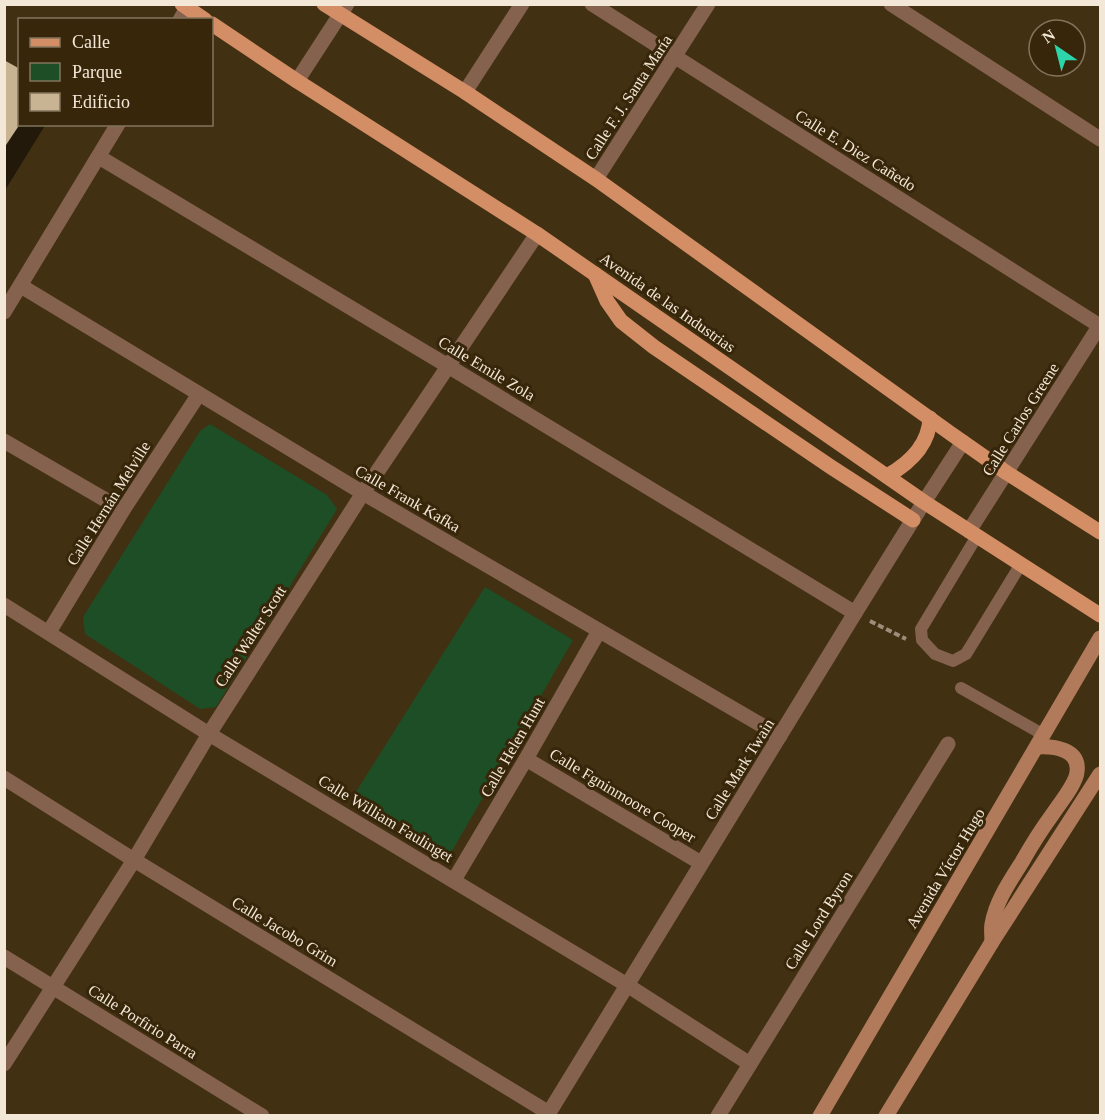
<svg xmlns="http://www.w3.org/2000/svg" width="1105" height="1120" font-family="'Times New Roman',serif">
	<rect width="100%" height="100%" fill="#423013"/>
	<g fill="#1d4e25">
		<polygon points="210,424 327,495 337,509 216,707 200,709 85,634 83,617 200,431"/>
		<polygon points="485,587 573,640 451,853 354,795"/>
	</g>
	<polygon fill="#0007" points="4,62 20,124 46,124 4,192"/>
	<polygon fill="#c8b393" points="4,60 20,69 20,124 4,148"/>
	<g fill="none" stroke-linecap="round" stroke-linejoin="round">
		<polyline stroke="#9c8e78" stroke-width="4" stroke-dasharray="6 3" stroke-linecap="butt" points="870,621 906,639"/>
		<g stroke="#85624e" stroke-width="12">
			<polyline points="977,536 921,629 922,640 935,654 953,661 966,654 1021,564"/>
			<polyline points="961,688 1044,735"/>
		</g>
		<g stroke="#85624e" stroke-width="15">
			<polyline points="592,4 1100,326"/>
			<polyline points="891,4 1100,139"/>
			<polyline points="180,20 187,8"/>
			<polyline points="297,81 347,4"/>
			<polyline points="465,92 522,4"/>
			<polyline points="99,157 448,366 855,613"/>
			<polyline points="596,179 708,4"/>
			<polyline points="21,286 363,493 780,736"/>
			<polyline points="4,312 118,124"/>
			<polyline points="4,441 123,510"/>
			<polyline points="969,531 1100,325"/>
			<polyline points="4,605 209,734 627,985 750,1064"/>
			<polyline points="49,632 123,510 199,394"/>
			<polyline points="526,759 701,863"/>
			<polyline points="4,778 134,860 549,1113"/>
			<polyline points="454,880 526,759 599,631"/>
			<polyline points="4,957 262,1116"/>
			<polyline points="4,1064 134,860 209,734 363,493 537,234"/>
			<polyline points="547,1116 855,613 924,502 963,442"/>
			<polyline points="718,1116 948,744"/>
		</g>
		<g stroke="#b17b5b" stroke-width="15">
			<path d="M992 942C992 936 991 929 992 924 996 901 1010 881 1022 862 1031 846 1041 830 1052 815 1059 804 1076 784 1077 772 1080 749 1054 746 1037 747"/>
			<polyline points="820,1116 1100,638"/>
			<polyline points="886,1116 992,942 1100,774"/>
		</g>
		<g stroke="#d48e65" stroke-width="15">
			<polyline points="182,4 205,20"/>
			<polyline points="324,4 465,92 596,179 950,433 1007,473 1100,532"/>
			<polyline points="212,24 297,81 537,234 924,502 1100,615"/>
			<polyline points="595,274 607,301 621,321 654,347 831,467 913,520"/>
			<path d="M887 476C910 463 929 445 930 418"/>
		</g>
	</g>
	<g text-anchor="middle" stroke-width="6" stroke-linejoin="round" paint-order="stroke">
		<g font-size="16" fill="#f3e8d8" stroke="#372609">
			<text transform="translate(628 97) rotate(-57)" y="6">Calle F. J. Santa María</text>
			<text transform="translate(856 150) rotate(32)" y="6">Calle E. Diez Cañedo</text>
			<text transform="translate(668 302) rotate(35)" y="6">Avenida de las Industrias</text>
			<text transform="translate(487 368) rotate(31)" y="6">Calle Emile Zola</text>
			<text transform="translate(1020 419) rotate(-58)" y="6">Calle Carlos Greene</text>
			<text transform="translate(408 498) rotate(30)" y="6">Calle Frank Kafka</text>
			<text transform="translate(108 503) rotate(-58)" y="6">Calle Hernán Melville</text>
			<text transform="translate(250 636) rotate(-57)" y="6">Calle Walter Scott</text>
			<text transform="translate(512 747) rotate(-60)" y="6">Calle Helen Hunt</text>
			<text transform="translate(739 769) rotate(-58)" y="6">Calle Mark Twain</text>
			<text transform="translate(623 795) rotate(31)" y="6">Calle Fgninmoore Cooper</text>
			<text transform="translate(386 818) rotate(31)" y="6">Calle William Faulinget</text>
			<text transform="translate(945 868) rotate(-59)" y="6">Avenida Víctor Hugo</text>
			<text transform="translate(818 920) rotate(-58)" y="6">Calle Lord Byron</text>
			<text transform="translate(285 931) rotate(31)" y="6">Calle Jacobo Grim</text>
			<text transform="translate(143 1021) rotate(32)" y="6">Calle Porfirio Parra</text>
		</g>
	</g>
	<rect width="1105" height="1120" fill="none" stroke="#f3e8d8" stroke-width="12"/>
	<rect x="18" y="18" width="195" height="108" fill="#372609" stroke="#82745c" stroke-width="1.5"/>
	<rect x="30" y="38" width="30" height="9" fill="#d48e65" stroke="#82745c" stroke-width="1.5"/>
	<text x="72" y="48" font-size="18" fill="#f3e8d8">Calle</text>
	<rect x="30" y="63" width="30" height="18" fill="#1d4e25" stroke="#82745c" stroke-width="1.5"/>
	<text x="72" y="78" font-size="18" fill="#f3e8d8">Parque</text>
	<rect x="30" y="93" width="30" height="18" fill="#c8b393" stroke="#82745c" stroke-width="1.5"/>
	<text x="72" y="108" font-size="18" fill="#f3e8d8">Edificio</text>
	<g transform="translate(1057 48) rotate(325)"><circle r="28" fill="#372609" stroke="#82745c" stroke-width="1.5"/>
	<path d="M0-4.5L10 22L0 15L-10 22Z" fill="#2ed4aa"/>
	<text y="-9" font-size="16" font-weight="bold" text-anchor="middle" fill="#f3e8d8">N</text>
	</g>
</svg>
